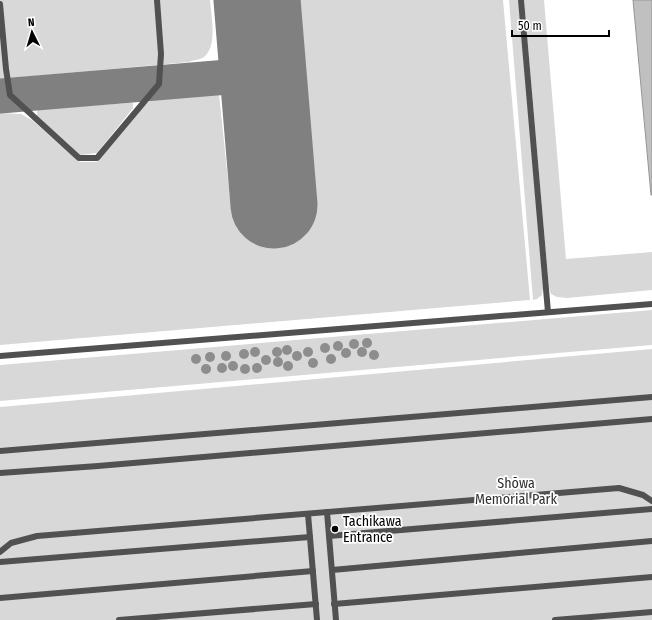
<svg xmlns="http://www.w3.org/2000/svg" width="652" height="620" font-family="'Fira Sans Condensed',sans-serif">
	<rect width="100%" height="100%" fill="#fff"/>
	<g fill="#d8d8d8">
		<path d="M0 0H210C211 16 218 46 204 57 200 60 193 60 189 62L0 79Z"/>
		<polygon points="298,0 503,0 530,300 0,345 0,113 21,114 32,120 80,162 97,162 146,103 153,100 219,94 231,209 314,202"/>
		<polygon points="509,0 519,0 543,287 542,295 537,299 533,300"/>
		<polygon points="524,0 544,0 566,259 652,252 652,290 567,298 557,297 551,294 549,288"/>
		<polygon points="128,103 133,103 133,108 97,153 80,155 37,116 37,111 40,109"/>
		<polygon points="652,310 652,345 0,401 0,365"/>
		<polygon points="652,349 652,620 0,620 0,407"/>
	</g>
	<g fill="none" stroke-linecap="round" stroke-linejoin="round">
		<polyline stroke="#808080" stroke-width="35" points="0,96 263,74"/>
		<polyline stroke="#808080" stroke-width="87" points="257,0 274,205"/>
	</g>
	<polygon fill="#c0c0c0" stroke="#959595" points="633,0 652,0 652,195 651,195"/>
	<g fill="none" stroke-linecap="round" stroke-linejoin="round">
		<g stroke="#515151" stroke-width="6">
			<polyline points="521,0 548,312"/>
			<polyline points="0,4 6,69 10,95 79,158 97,158 159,84 161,54 157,0"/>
			<polyline points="0,356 652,304"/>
			<polyline points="0,451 652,397"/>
			<polyline points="0,473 98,466 652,419"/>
			<polyline points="327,512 336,620"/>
			<polyline points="308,514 317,620"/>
			<polyline points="329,536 652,509"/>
			<polyline points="0,552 11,543 37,536 619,488 643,495 652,501"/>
			<polyline points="0,562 310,537"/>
			<polyline points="332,570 652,541"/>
			<polyline points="0,598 313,571"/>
			<polyline points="334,604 652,577"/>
			<polyline points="119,620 316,604"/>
			<polyline points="555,620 652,612"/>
		</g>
	</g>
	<g fill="#8d8d8d">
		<circle cx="367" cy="343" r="5"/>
		<circle cx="354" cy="344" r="5"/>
		<circle cx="338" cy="346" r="5"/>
		<circle cx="325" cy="348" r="5"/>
		<circle cx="287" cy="350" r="5"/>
		<circle cx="255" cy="352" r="5"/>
		<circle cx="277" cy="352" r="5"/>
		<circle cx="308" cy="352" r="5"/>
		<circle cx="362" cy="352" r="5"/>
		<circle cx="346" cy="353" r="5"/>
		<circle cx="244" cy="354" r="5"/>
		<circle cx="374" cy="355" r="5"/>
		<circle cx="226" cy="356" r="5"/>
		<circle cx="297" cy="356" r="5"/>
		<circle cx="210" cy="357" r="5"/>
		<circle cx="196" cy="359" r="5"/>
		<circle cx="331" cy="359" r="5"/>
		<circle cx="266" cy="360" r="5"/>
		<circle cx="278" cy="362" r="5"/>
		<circle cx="313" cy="363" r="5"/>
		<circle cx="233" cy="366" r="5"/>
		<circle cx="288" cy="366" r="5"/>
		<circle cx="222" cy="368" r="5"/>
		<circle cx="257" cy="368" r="5"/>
		<circle cx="206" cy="369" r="5"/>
		<circle cx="245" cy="369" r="5"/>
	</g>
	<circle fill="#000" stroke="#fff" stroke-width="1.5" cx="335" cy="529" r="4"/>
	<g text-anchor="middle" stroke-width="3.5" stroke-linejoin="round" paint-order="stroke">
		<g font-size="14" fill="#2f2f2f" stroke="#fff">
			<text x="516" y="488">Shōwa<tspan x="516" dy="16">Memorial Park</tspan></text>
		</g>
		<g font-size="14" fill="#000" stroke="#fff" text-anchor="start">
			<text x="343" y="526">Tachikawa<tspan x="343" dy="16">Entrance</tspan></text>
		</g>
	</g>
	<g transform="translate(32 32) rotate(355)" stroke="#ffffff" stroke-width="3" paint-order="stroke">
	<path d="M0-3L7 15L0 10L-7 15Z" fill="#000000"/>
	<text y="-6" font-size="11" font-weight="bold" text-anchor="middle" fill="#000000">N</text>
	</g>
	<path d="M512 30v6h97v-6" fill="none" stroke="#000000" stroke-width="2"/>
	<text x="518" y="30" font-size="12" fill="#000000" stroke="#ffffff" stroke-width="3" paint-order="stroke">50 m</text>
</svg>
